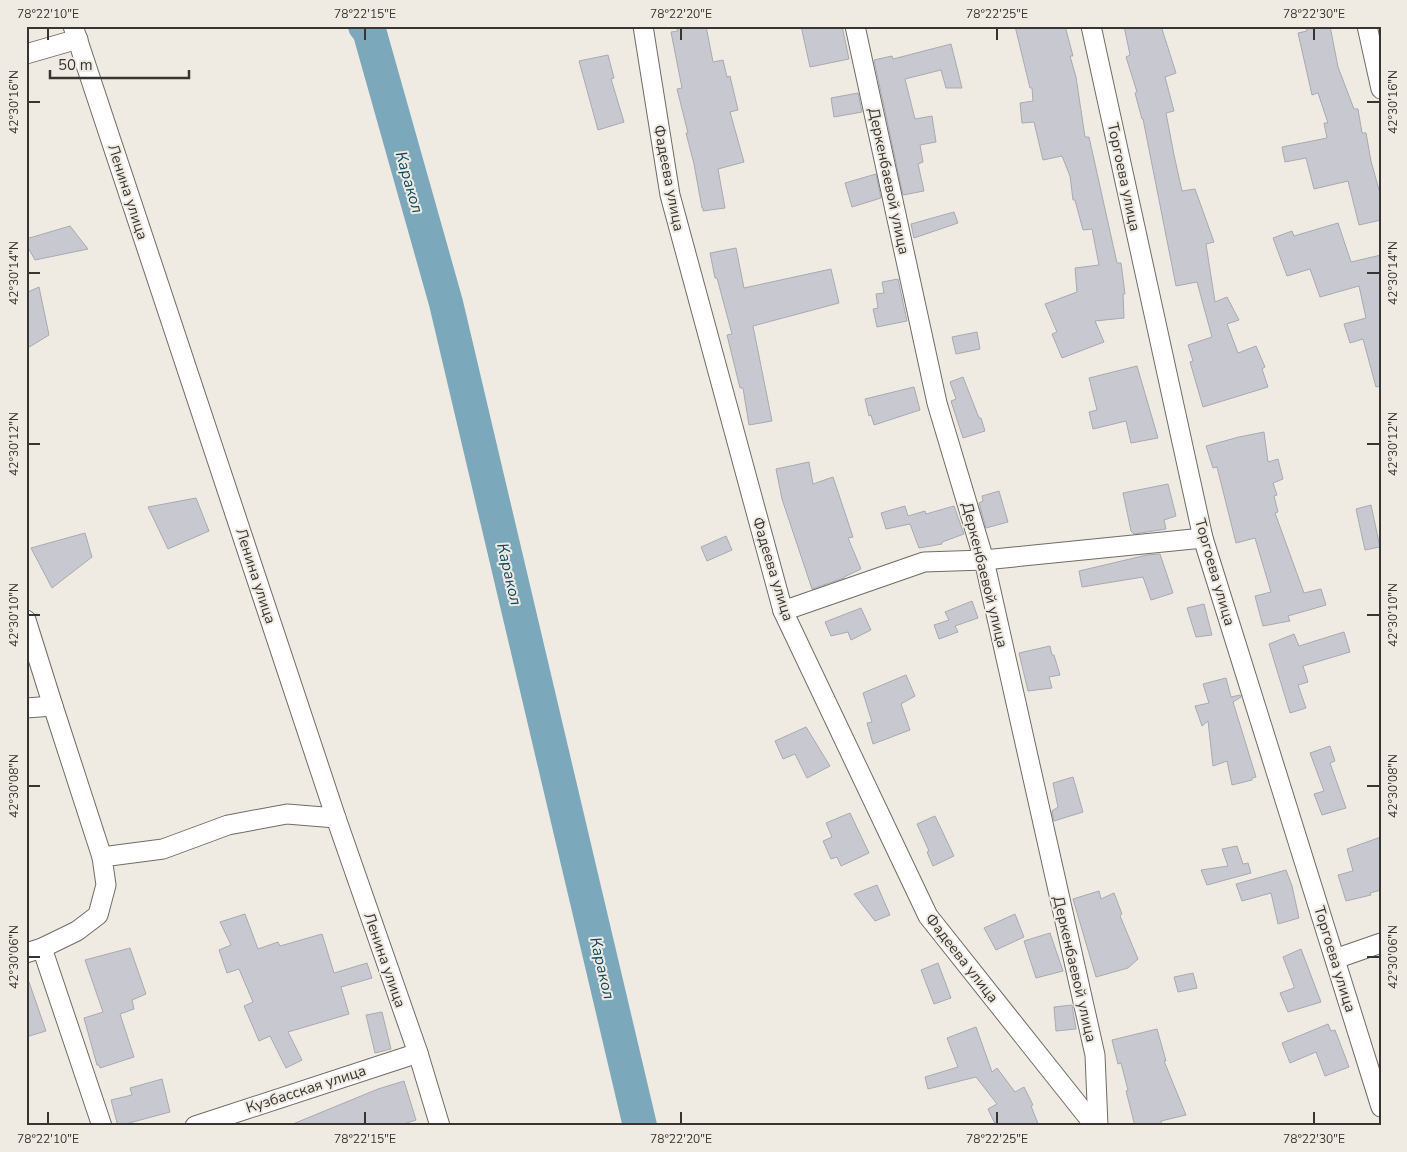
<svg xmlns="http://www.w3.org/2000/svg" width="1407" height="1152" font-family="'Nunito Sans',sans-serif">
	<rect width="100%" height="100%" fill="#f0ebe2"/>
	<g fill="none" stroke-linecap="round" stroke-linejoin="round">
		<polyline stroke="#7ba9bb" stroke-width="34" points="365,26 369,30 446,303 640,1126"/>
	</g>
	<g fill="#c8c8d1" stroke="#a9a9b2">
		<polygon points="676,26 706,26 713,62 723,60 727,77 730,76 738,110 730,112 744,162 718,169 725,208 703,211 703,208 702,208 694,164 686,133 688,133 677,89 682,88 671,32 678,31"/>
		<polygon points="801,26 842,26 849,59 810,67"/>
		<polygon points="1015,26 1065,26 1073,56 1070,56 1076,77 1085,137 1089,137 1117,263 1121,263 1125,294 1123,294 1124,318 1095,321 1104,342 1062,358 1052,334 1057,332 1045,304 1077,292 1075,268 1099,265 1092,229 1083,230 1075,200 1073,200 1070,176 1062,156 1043,160 1034,122 1022,123 1020,103 1033,101 1032,88 1030,88"/>
		<polygon points="1124,26 1161,26 1176,73 1165,77 1174,111 1166,113 1174,155 1182,191 1195,189 1214,242 1206,244 1215,302 1227,297 1239,320 1227,324 1238,353 1256,346 1265,367 1262,369 1268,387 1203,407 1190,362 1193,361 1188,345 1212,337 1197,282 1176,286 1143,119 1142,119 1135,93 1137,92 1126,57 1130,55"/>
		<polygon points="1306,26 1330,26 1338,67 1354,109 1358,109 1362,133 1366,133 1371,161 1381,197 1381,220 1359,225 1348,181 1314,189 1306,158 1285,162 1282,147 1327,138 1324,123 1328,123 1318,93 1312,95 1298,33 1307,31"/>
		<polygon points="951,44 962,88 946,88 941,70 905,79 915,119 932,116 936,142 920,145 923,162 918,164 924,191 903,195 874,60 892,56 893,59"/>
		<polygon points="608,55 614,78 611,79 624,122 598,130 579,61"/>
		<polygon points="858,93 862,112 834,117 831,98"/>
		<polygon points="876,174 881,198 852,207 845,183"/>
		<polygon points="954,212 958,223 914,238 911,224"/>
		<polygon points="1338,223 1351,262 1381,255 1381,386 1376,387 1363,339 1350,343 1344,324 1366,318 1359,286 1320,297 1310,269 1287,276 1273,238 1292,231 1294,236"/>
		<polygon points="70,226 88,249 35,260 26,244 26,239"/>
		<polygon points="736,248 744,288 831,269 839,303 753,326 772,421 749,425 743,388 740,388 727,335 732,334 717,278 715,278 710,253"/>
		<polygon points="898,279 907,321 877,327 873,309 878,308 876,294 884,293 882,282"/>
		<polygon points="39,287 49,335 26,349 26,293"/>
		<polygon points="977,332 980,349 956,354 952,337"/>
		<polygon points="1137,366 1158,438 1131,443 1126,421 1093,429 1089,412 1097,410 1089,378"/>
		<polygon points="963,377 979,418 981,418 985,431 963,438 951,401 956,399 950,382"/>
		<polygon points="914,387 920,410 874,425 871,415 869,416 865,399"/>
		<polygon points="1264,432 1268,462 1278,459 1283,479 1273,483 1277,495 1274,496 1278,512 1275,513 1304,593 1321,589 1326,605 1288,616 1290,621 1263,626 1255,596 1271,592 1255,538 1236,543 1217,467 1213,468 1206,446 1239,437"/>
		<polygon points="809,462 813,484 833,477 853,537 848,538 861,569 844,577 844,578 812,589 782,499 776,469"/>
		<polygon points="1168,484 1176,516 1164,520 1166,529 1134,534 1131,531 1123,493"/>
		<polygon points="999,491 1008,522 986,528 979,503 983,501 982,496"/>
		<polygon points="196,498 209,531 168,549 148,507"/>
		<polygon points="1371,505 1380,547 1365,550 1356,509"/>
		<polygon points="905,506 908,516 925,511 926,514 954,506 964,534 942,542 942,544 919,548 910,524 886,529 881,513"/>
		<polygon points="85,533 92,557 52,588 31,548"/>
		<polygon points="726,536 732,550 707,561 701,547"/>
		<polygon points="1160,554 1173,593 1151,600 1143,577 1082,587 1079,571 1147,555"/>
		<polygon points="972,601 978,618 955,626 958,632 939,639 934,625 949,620 945,612"/>
		<polygon points="1204,604 1212,635 1196,637 1187,608"/>
		<polygon points="861,608 871,630 851,640 848,632 831,636 825,622"/>
		<polygon points="1344,632 1350,652 1303,666 1308,682 1298,685 1306,708 1290,713 1269,644 1294,634 1299,646"/>
		<polygon points="1050,646 1052,655 1054,655 1060,675 1049,677 1052,688 1028,691 1019,653"/>
		<polygon points="906,675 915,696 901,704 910,730 873,744 867,723 872,722 863,693"/>
		<polygon points="1226,678 1231,697 1240,695 1241,697 1233,702 1256,777 1252,778 1252,780 1232,785 1227,761 1213,766 1208,721 1202,726 1195,706 1209,703 1203,684"/>
		<polygon points="806,727 830,766 807,778 795,754 783,759 775,741"/>
		<polygon points="1330,746 1335,761 1330,763 1346,808 1322,815 1314,794 1324,791 1310,753"/>
		<polygon points="1073,777 1083,812 1054,821 1052,811 1058,807 1053,783"/>
		<polygon points="850,813 869,853 841,866 837,857 831,859 823,841 832,837 826,823"/>
		<polygon points="935,816 954,856 933,866 927,852 929,851 917,824"/>
		<polygon points="1381,837 1381,890 1370,893 1371,895 1346,901 1338,875 1353,871 1347,849"/>
		<polygon points="1237,846 1243,864 1248,863 1251,873 1207,885 1201,870 1228,866 1222,849"/>
		<polygon points="1286,870 1292,886 1299,918 1278,924 1271,893 1242,901 1236,884"/>
		<polygon points="877,885 890,915 875,921 854,894"/>
		<polygon points="1099,891 1101,899 1114,893 1122,914 1120,916 1138,959 1128,968 1096,977 1073,899"/>
		<polygon points="245,914 258,949 278,942 280,946 322,934 334,973 367,963 372,978 341,987 349,1014 288,1032 302,1060 286,1068 270,1036 259,1041 244,1006 253,1002 239,969 227,973 219,950 231,945 220,922"/>
		<polygon points="1015,914 1024,937 996,950 984,928"/>
		<polygon points="1050,933 1063,971 1036,978 1024,941"/>
		<polygon points="130,948 146,994 132,1000 134,1009 120,1014 134,1057 100,1068 99,1065 97,1065 84,1018 103,1012 85,960"/>
		<polygon points="1301,949 1321,1002 1288,1012 1280,993 1294,988 1294,986 1283,957"/>
		<polygon points="938,963 951,998 934,1004 921,970"/>
		<polygon points="1193,973 1197,988 1178,992 1174,977"/>
		<polygon points="29,982 46,1031 26,1037 26,983"/>
		<polygon points="1072,1005 1076,1029 1056,1031 1054,1007"/>
		<polygon points="382,1012 391,1049 375,1053 366,1015"/>
		<polygon points="1328,1024 1331,1031 1335,1030 1349,1067 1325,1076 1316,1052 1290,1063 1282,1043"/>
		<polygon points="976,1027 992,1072 997,1068 1015,1092 1024,1087 1033,1105 1031,1106 1039,1126 996,1126 988,1109 997,1104 976,1077 928,1089 925,1077 958,1067 947,1038"/>
		<polygon points="1157,1029 1166,1061 1164,1061 1186,1115 1161,1121 1162,1126 1135,1126 1126,1091 1128,1090 1121,1063 1118,1064 1112,1040"/>
		<polygon points="162,1079 170,1112 118,1126 111,1100 132,1095 130,1088"/>
		<polygon points="404,1081 416,1120 397,1126 288,1126 378,1089"/>
	</g>
	<g fill="none" stroke-linecap="round" stroke-linejoin="round">
		<g stroke="#706c64" stroke-width="21">
			<g id="minor">
				<polyline points="73,26 336,818 418,1053 440,1126"/>
				<polyline points="643,26 670,195 783,611 928,916 1095,1126"/>
				<polyline points="855,26 937,403 984,560 1095,1055 1098,1126"/>
				<polyline points="1091,26 1203,538 1381,1107"/>
				<polyline points="1367,26 1381,89"/>
				<polyline points="26,54 78,39"/>
				<polyline points="783,611 924,562 984,560 1203,538"/>
				<polyline points="26,620 53,706 102,857"/>
				<polyline points="26,708 53,706"/>
				<polyline points="42,948 102,1126"/>
				<polyline points="26,953 42,948 77,931 98,915 106,885 102,857 163,849 228,825 287,814 336,818"/>
				<polyline points="1335,959 1381,943"/>
				<polyline points="195,1126 418,1053"/>
			</g>
		</g>
		<use href="#minor" stroke="#fff" stroke-width="19"/>
	</g>
	<path fill="none" stroke="#363531" stroke-width="2" d="M48 28V40M365 28V40M681 28V40M997 28V40M1314 28V40M28 102H40M1367 102H1380M28 273H40M1367 273H1380M28 444H40M1367 444H1380M28 615H40M1367 615H1380M28 786H40M1367 786H1380M28 957H40M1367 957H1380M48 1112V1124M365 1112V1124M681 1112V1124M997 1112V1124M1314 1112V1124"/>
	<g text-anchor="middle" stroke-width="4" stroke-linejoin="round" paint-order="stroke">
		<g font-size="15" fill="#363531" stroke="#f0ebe2">
			<text transform="translate(1124 177) rotate(78)" y="5">Торгоева улица</text>
			<text transform="translate(669 178) rotate(79)" y="5">Фадеева улица</text>
			<text transform="translate(889 181) rotate(78)" y="5">Деркенбаевой улица</text>
			<text transform="translate(128 192) rotate(72)" y="5">Ленина улица</text>
			<text transform="translate(773 569) rotate(73)" y="5">Фадеева улица</text>
			<text transform="translate(1215 572) rotate(74)" y="5">Торгоева улица</text>
			<text transform="translate(985 575) rotate(76)" y="5">Деркенбаевой улица</text>
			<text transform="translate(256 576) rotate(72)" y="5">Ленина улица</text>
			<text transform="translate(962 958) rotate(52)" y="5">Фадеева улица</text>
			<text transform="translate(1335 959) rotate(73)" y="5">Торгоева улица</text>
			<text transform="translate(385 960) rotate(71)" y="5">Ленина улица</text>
			<text transform="translate(1075 969) rotate(77)" y="5">Деркенбаевой улица</text>
			<text transform="translate(306 1089) rotate(-18)" y="5">Кузбасская улица</text>
		</g>
		<g font-size="16" font-style="italic" fill="#0b4b5f" stroke="#f0ebe2">
			<text transform="translate(410 182) rotate(74)" y="6">Каракол</text>
			<text transform="translate(510 574) rotate(77)" y="6">Каракол</text>
			<text transform="translate(603 968) rotate(77)" y="6">Каракол</text>
		</g>
	</g>
	<rect width="1407" height="1152" fill="none" stroke="#f0ebe2" stroke-width="55"/>
	<path d="M50 70v8h139v-8" fill="none" stroke="#363531" stroke-width="2.5"/>
	<text x="58" y="70" font-size="15" fill="#363531" stroke="#f0ebe2" stroke-width="4" paint-order="stroke">50 m</text>
	<rect x="28" y="28" width="1352" height="1096" fill="none" stroke="#363531" stroke-width="2"/>
	<g font-size="12" text-anchor="middle" fill="#363531">
		<text x="48" y="18">78°22'10"E</text>
		<text x="365" y="18">78°22'15"E</text>
		<text x="681" y="18">78°22'20"E</text>
		<text x="997" y="18">78°22'25"E</text>
		<text x="1314" y="18">78°22'30"E</text>
		<text transform="translate(14 102) rotate(-90)" y="4">42°30'16"N</text>
		<text transform="translate(1393 102) rotate(-90)" y="4">42°30'16"N</text>
		<text transform="translate(14 273) rotate(-90)" y="4">42°30'14"N</text>
		<text transform="translate(1393 273) rotate(-90)" y="4">42°30'14"N</text>
		<text transform="translate(14 444) rotate(-90)" y="4">42°30'12"N</text>
		<text transform="translate(1393 444) rotate(-90)" y="4">42°30'12"N</text>
		<text transform="translate(14 615) rotate(-90)" y="4">42°30'10"N</text>
		<text transform="translate(1393 615) rotate(-90)" y="4">42°30'10"N</text>
		<text transform="translate(14 786) rotate(-90)" y="4">42°30'08"N</text>
		<text transform="translate(1393 786) rotate(-90)" y="4">42°30'08"N</text>
		<text transform="translate(14 957) rotate(-90)" y="4">42°30'06"N</text>
		<text transform="translate(1393 957) rotate(-90)" y="4">42°30'06"N</text>
		<text x="48" y="1143">78°22'10"E</text>
		<text x="365" y="1143">78°22'15"E</text>
		<text x="681" y="1143">78°22'20"E</text>
		<text x="997" y="1143">78°22'25"E</text>
		<text x="1314" y="1143">78°22'30"E</text>
	</g>
</svg>
